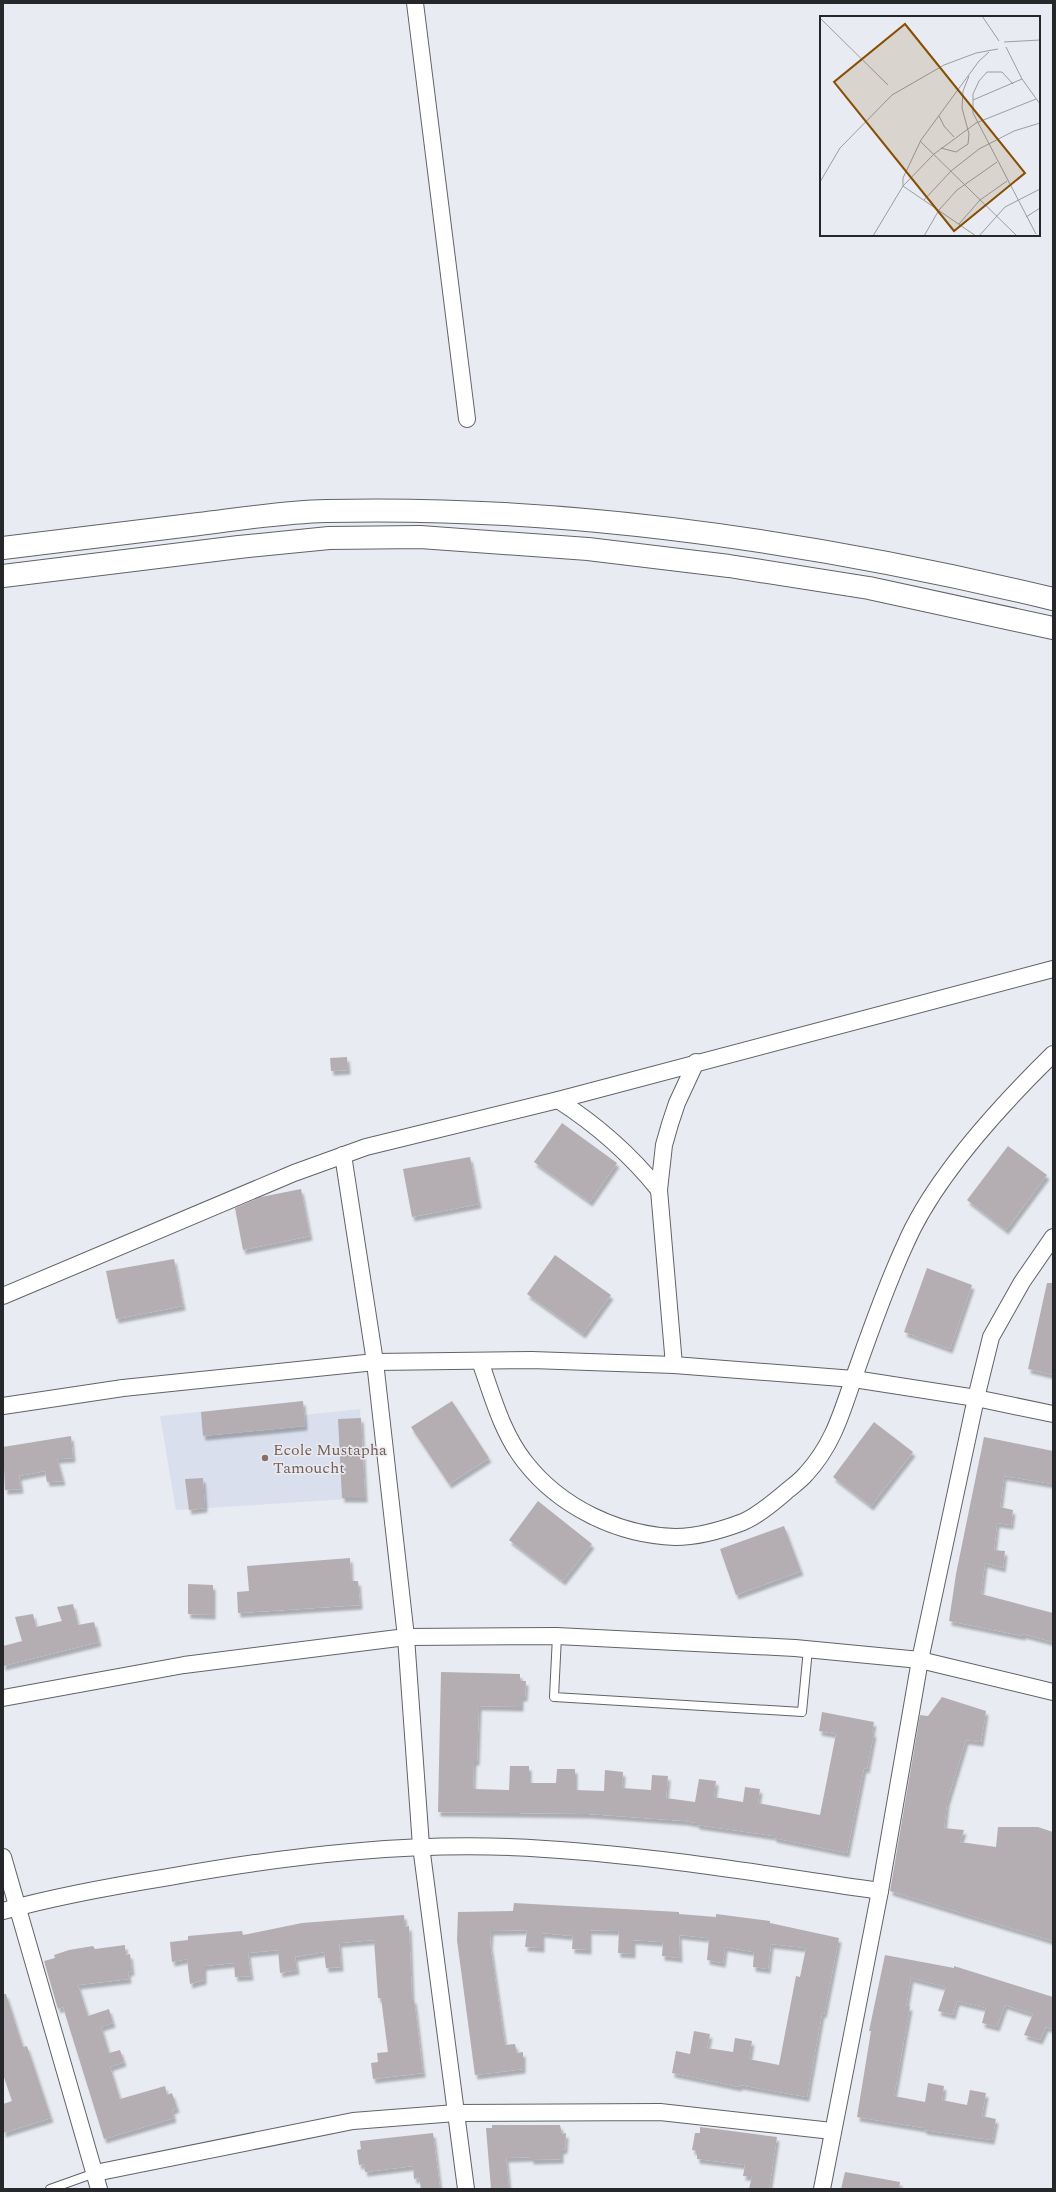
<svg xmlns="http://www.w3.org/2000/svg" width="1056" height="2192" font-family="Spectral,serif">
	<defs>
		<filter id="shadow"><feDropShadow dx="2.5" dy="4.5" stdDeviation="1" flood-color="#0004"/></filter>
	</defs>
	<rect width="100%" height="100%" fill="#e8ebf1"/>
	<polygon fill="#d9dfec" points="303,1401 304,1415 360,1409 365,1498 176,1510 160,1416"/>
	<g fill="#b4aeb3" filter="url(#shadow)">
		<polygon points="347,1057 348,1070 331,1071 330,1058"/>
		<polygon points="562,1123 617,1163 590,1202 534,1162"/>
		<polygon points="1008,1146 1047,1175 1006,1230 967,1200"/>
		<polygon points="470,1157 479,1204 412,1217 403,1169"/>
		<polygon points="301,1189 310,1236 243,1250 235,1208 261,1197"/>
		<polygon points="555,1255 611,1295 583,1334 527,1294"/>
		<polygon points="174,1259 183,1306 116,1319 106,1271"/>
		<polygon points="927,1268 972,1285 950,1349 904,1332"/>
		<polygon points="1047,1283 1053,1283 1053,1375 1028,1369"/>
		<polygon points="303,1401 305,1426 203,1436 201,1412"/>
		<polygon points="452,1401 489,1458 449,1484 411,1427"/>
		<polygon points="361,1418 365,1498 342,1498 338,1419"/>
		<polygon points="874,1422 913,1452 871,1506 833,1477"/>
		<polygon points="71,1436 73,1458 57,1459 63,1481 47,1482 45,1471 19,1476 21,1489 5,1490 3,1447"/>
		<polygon points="984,1437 1053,1451 1053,1484 1004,1476 1000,1507 1013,1510 1011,1525 997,1523 994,1550 1005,1551 1003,1568 985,1563 981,1594 1053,1613 1053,1642 1023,1634 1023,1636 949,1621 956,1574"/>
		<polygon points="203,1478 205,1508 189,1510 185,1479"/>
		<polygon points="538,1501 592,1544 563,1581 509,1540"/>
		<polygon points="784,1526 801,1571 736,1595 720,1549"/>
		<polygon points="350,1558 351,1581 358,1581 360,1605 238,1613 237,1592 249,1591 247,1566"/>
		<polygon points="188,1584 213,1585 213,1615 188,1614"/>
		<polygon points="73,1604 78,1625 94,1622 99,1642 3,1666 3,1646 22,1641 15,1617 33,1614 36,1627 62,1621 57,1607"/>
		<polygon points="441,1672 520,1674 520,1681 526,1681 525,1697 521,1697 521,1707 479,1706 477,1761 474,1761 473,1789 509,1790 510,1766 529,1766 529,1783 556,1783 557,1769 575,1769 575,1790 604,1791 605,1770 623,1772 622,1788 651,1790 652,1775 668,1776 666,1798 695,1802 699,1779 716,1781 714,1797 743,1802 745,1787 760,1789 758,1803 820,1815 836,1734 819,1731 822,1712 874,1722 872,1732 874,1733 867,1769 864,1768 847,1853 774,1838 774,1836 697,1825 697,1823 685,1821 589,1814 438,1812"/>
		<polygon points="942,1697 986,1711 981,1742 966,1740 947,1802 944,1828 964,1830 960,1842 996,1847 998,1827 1038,1827 1053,1832 1053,1941 890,1891 920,1715 928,1716"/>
		<polygon points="514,1903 679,1912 679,1914 716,1917 716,1914 770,1921 770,1923 839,1938 824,2014 822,2013 807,2097 740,2085 739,2087 672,2073 676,2051 690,2054 694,2031 710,2034 707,2048 733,2052 735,2038 752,2041 749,2059 779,2065 796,1976 800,1977 806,1948 771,1944 768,1969 753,1967 754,1952 725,1947 723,1963 707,1960 709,1938 679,1935 680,1958 662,1956 663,1942 633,1940 633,1954 618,1953 619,1931 589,1930 589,1950 572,1949 573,1936 542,1933 542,1948 525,1947 527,1930 491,1931 490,1944 505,2045 515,2044 517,2053 523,2052 523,2069 475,2075 457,1940 458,1912 513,1911"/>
		<polygon points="404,1915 405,1927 409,1926 412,2000 414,1999 423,2073 373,2079 371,2063 378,2062 377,2053 388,2052 381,1998 378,1998 374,1940 339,1943 341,1967 326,1968 324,1952 295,1957 297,1970 280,1973 278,1950 248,1953 251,1976 235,1977 234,1963 204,1966 204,1980 190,1984 187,1959 172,1962 170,1942 188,1940 188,1936 242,1931 243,1935 302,1923"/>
		<polygon points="125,1945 125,1955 130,1954 132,1971 128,1972 129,1979 78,1985 88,2016 109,2009 113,2023 101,2027 109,2053 120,2050 124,2062 110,2067 120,2099 165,2086 167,2095 172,2093 177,2108 172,2110 174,2118 104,2139 63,2007 58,2009 44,1961 55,1958 54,1955 69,1950 93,1946 95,1949"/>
		<polygon points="885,1955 954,1968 954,1966 1053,1997 1053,2029 1046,2027 1040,2040 1024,2035 1033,2014 1005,2005 997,2027 982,2023 986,2008 957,2001 953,2015 938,2011 946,1987 911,1978 906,2006 910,2006 894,2096 925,2102 928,2083 944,2086 942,2100 967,2105 970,2090 986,2093 982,2116 996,2119 992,2140 924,2130 924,2128 857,2117 871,2031 869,2031"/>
		<polygon points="3,1994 6,1994 23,2047 27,2046 51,2118 3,2133 3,2104 12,2101 3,2074"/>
		<polygon points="492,2125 560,2125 562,2134 566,2133 565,2149 561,2150 561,2159 531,2160 531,2157 506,2158 509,2189 491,2189 486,2128 492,2128"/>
		<polygon points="700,2127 777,2137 769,2189 749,2189 752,2176 743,2176 745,2165 697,2159 697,2151 692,2150 695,2133 700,2133"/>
		<polygon points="433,2133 440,2189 421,2189 419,2178 414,2179 413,2166 365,2172 364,2164 359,2165 357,2150 361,2149 360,2141"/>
		<polygon points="845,2172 900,2182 899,2189 841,2189"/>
	</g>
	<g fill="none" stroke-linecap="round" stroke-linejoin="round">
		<g stroke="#616368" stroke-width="10">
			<g id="service">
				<polyline points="557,1636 554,1697 802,1712 808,1649"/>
				<polyline points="50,2189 95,2173"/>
			</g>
		</g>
		<g stroke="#616368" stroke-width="18">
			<g id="minor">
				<polyline points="415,3 467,419"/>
				<path d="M558 1100C597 1125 630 1154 659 1190"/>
				<polyline points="343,1155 375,1362 406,1637 421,1846 466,2189"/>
				<polyline points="3,1296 294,1173 366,1147 558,1100 1053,969"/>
				<path d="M480 1361C492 1395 502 1433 525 1462 560 1507 618 1535 675 1537 697 1537 722 1530 743 1522 759 1515 775 1501 788 1490 794 1485 801 1480 806 1474 832 1446 841 1415 853 1380 869 1335 885 1288 905 1245 933 1179 1001 1105 1053 1054"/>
				<polyline points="674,1365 659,1190 664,1145 670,1124 677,1103 696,1062"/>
				<polyline points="3,1406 123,1388 375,1362 532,1360 674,1365 854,1379 976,1398 1053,1414"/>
				<polyline points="3,1698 184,1665 406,1637 557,1636 795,1648 920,1660 1053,1692"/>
				<polyline points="3,1857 99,2189"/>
				<path d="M3 1911C57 1896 113 1886 169 1877 292 1855 419 1840 545 1849 658 1856 769 1875 880 1891"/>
				<polyline points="95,2173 353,2121 456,2113 660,2112 832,2131"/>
				<polyline points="822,2189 880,1891 920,1660 976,1398 991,1337 1022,1282 1053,1237"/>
			</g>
		</g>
		<g stroke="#616368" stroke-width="24">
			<g id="trunk">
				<path d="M3 548C68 540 133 532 199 524 240 519 283 512 326 511 570 505 816 542 1053 599"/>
				<polyline points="3,576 239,547 329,538 420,537 588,549 729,566 869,588 1053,628"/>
			</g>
		</g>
		<use href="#service" stroke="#fff" stroke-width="8"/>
		<use href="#minor" stroke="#fff" stroke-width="16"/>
		<use href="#trunk" stroke="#fff" stroke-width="22"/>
	</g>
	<circle fill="#8d6e63" stroke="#e8ebf1" stroke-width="1.5" cx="265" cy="1458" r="4"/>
	<g text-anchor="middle" stroke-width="3" stroke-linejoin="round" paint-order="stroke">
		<g font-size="16" fill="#785e54" stroke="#e8ebf1" text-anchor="start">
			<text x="273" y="1455">Ecole Mustapha<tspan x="273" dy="18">Tamoucht</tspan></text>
		</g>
	</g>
	<g transform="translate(820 16)">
		<rect width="220" height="220" fill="#e8ebf1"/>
		<path fill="none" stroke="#9a9da1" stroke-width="1" d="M162 0 179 25M0 2 68 69M184 26 220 24M186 31 202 63 220 88M193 68 182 56H167L159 65 153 78V97L216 218M153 84 202 63M119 100 124 110 134 121M100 125 197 220M121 132 136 136 148 128 149 118 142 92 143 75 149 60M0 166 20 132 72 79 124 49 156 37 178 33M104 184 131 155 159 133 194 115 220 107M206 201 220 192M139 208 160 184 187 165M53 220 83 170 114 138 156 107 216 83M104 220 119 194 137 174 177 146M156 220 83 170V162L101 124 159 45 169 36M159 220 185 191 220 173"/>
		<path fill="#884e04" fill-opacity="0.15" stroke="#884e04" stroke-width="2" d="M85 8 205 157 134 215 14 66Z"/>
		<rect width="220" height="220" fill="none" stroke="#26272a" stroke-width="2"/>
	</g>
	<rect width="1056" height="2192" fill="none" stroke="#26272a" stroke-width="8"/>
</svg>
